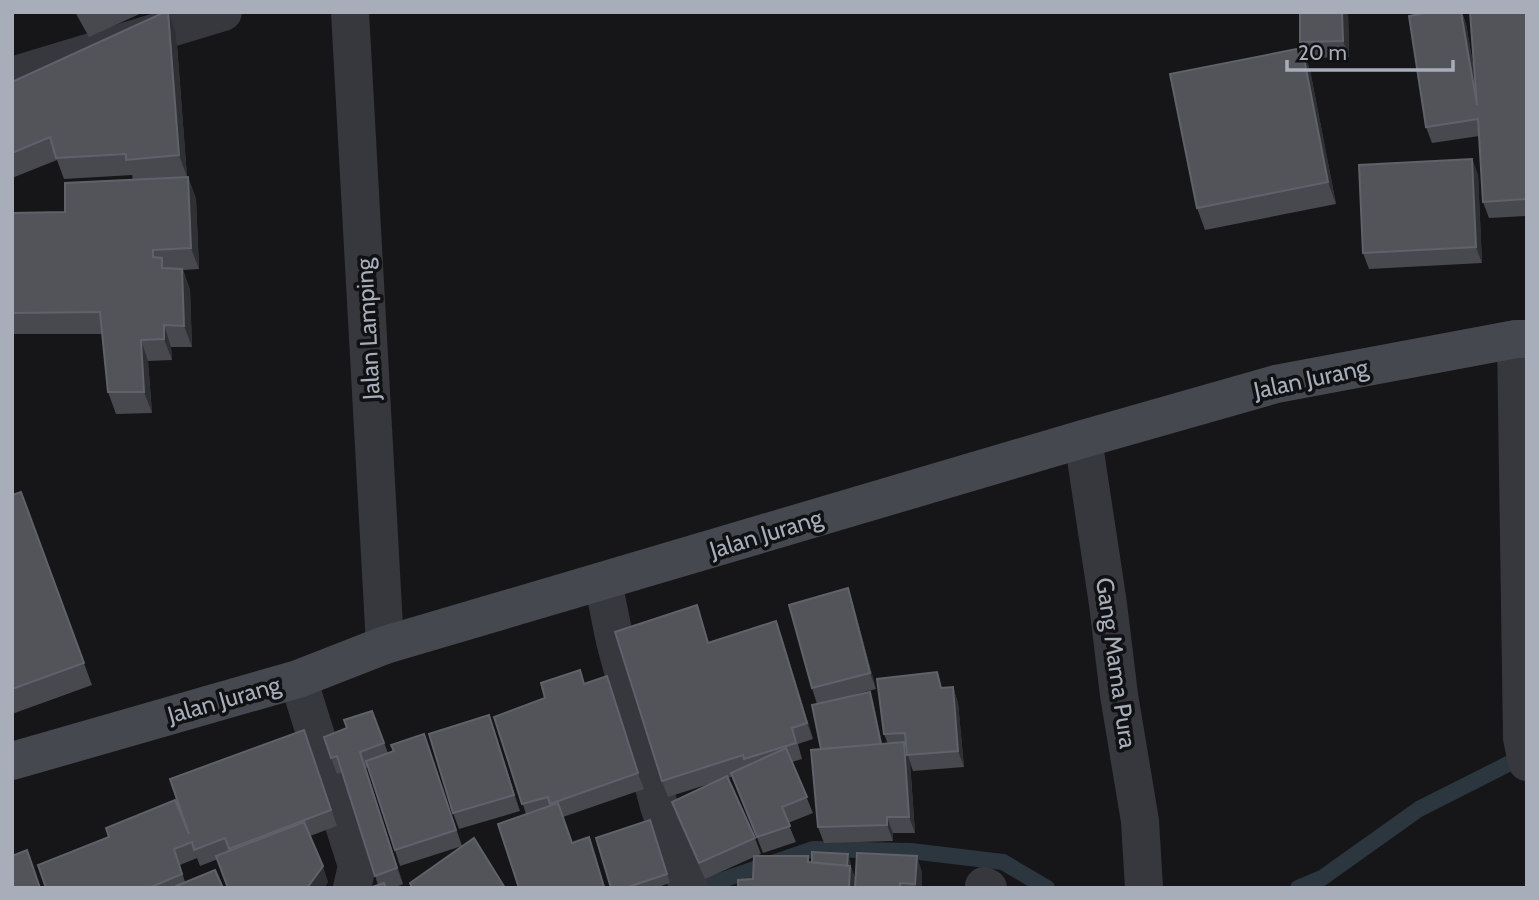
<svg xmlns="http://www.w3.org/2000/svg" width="1539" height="900" font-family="Cabin,sans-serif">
	<rect width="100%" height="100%" fill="#161619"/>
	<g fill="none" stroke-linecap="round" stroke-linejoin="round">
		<g stroke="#2b363e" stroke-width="16">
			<polyline points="702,887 813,849 911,851 1003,862 1047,888"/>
			<polyline points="1298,888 1322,878 1419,809 1508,764"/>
		</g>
		<g stroke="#37383e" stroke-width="38">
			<polyline points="350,12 385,645"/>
			<polyline points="12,76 223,12"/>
			<polyline points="1516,339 1522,738 1527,762"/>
			<polyline points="1083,439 1108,604 1119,695 1140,821 1144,888"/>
			<polyline points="603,582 615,641 659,806 670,839 689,888"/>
			<polyline points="298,679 357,866 352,888"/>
			<polyline points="984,886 988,888"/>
		</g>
		<polyline stroke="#45484e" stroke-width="38" points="12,761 298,679 385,645 1083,439 1276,384 1516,339 1527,339"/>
	</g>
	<g fill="#47494e">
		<polygon points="75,12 144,12 89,37"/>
		<polygon points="169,12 176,32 187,177 171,178 188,177 196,199 199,269 183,270 190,290 192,347 171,347 172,360 148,361 152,413 116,414 108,392 102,334 12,334 12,213 65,212 133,180 132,175 64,179 57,160 12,178 12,82"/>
		<polygon points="1348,12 1349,57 1306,58 1300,42"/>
		<polygon points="1430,12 1462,12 1466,24 1474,70 1527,12 1527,216 1489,218 1483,202 1479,136 1432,143 1426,127"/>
		<polygon points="1302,48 1310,70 1336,204 1205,230 1197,208"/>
		<polygon points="1472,159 1478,175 1482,263 1369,269 1363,253"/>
		<polygon points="21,492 92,685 12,714 12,495"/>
		<polygon points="848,588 853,604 876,689 827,702 870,692 873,701 882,744 888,744 884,734 943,688 953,687 958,703 964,767 913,771 910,762 915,833 893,833 893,841 824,843 818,827 821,749 817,704 812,688"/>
		<polygon points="697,605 709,643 782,637 813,739 798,744 802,759 792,762 813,813 788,823 796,842 763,853 733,776 728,778 755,838 761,854 756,856 810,862 851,863 851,867 856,881 922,872 922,888 738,888 753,879 754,857 705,879 678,819 672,802 712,783 668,797 662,781"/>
		<polygon points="585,684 613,692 644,789 563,817 572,843 595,854 605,888 526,814 494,717"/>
		<polygon points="372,711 388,753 424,734 462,846 400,866 368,767 366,768 403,884 394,888 369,888 378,885 342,772 337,774 331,758 347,728"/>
		<polygon points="489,715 520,811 459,829 453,813"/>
		<polygon points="304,730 337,826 310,836 328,882 324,888 228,888 218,859 200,866 197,858 180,865 185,882 223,888 46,888 189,834"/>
		<polygon points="653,828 670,883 655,888 611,888"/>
	</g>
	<g fill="#2f3034">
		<polygon points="169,12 176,32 187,177 179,155"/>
		<polygon points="1342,12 1348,12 1349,57 1343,41"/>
		<polygon points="1461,12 1466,24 1482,121 1477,105"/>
		<polygon points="1302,48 1310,70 1336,204 1328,182"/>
		<polygon points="1472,159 1478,175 1482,263 1476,247"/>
		<polygon points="188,177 196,199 199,269 191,248"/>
		<polygon points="182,269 190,290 192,347 184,326"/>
		<polygon points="164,325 171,347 172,360 164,339"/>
		<polygon points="141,340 148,361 152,413 144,392"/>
		<polygon points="848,588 853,604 876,689 870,673"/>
		<polygon points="776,621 782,637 813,739 807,723"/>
		<polygon points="607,676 613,692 644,789 638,773"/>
		<polygon points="953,687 958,703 964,767 958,751"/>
		<polygon points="870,692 873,701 884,752 881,744"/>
		<polygon points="489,715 495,731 520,811 514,795"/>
		<polygon points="904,742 910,762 915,833 909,817"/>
		<polygon points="360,752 366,768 403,884 397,868"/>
		<polygon points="887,817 893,833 893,841 887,825"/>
		<polygon points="848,854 851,863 851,867 856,882 856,888 849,888 847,870"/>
		<polygon points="917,856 922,872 922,888 917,888 915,884"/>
		<polygon points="323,866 328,882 324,888 307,888"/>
	</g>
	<g fill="#52545a" stroke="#5f6269" stroke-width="2">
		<polygon points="165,12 168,12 179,155 126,160 126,154 56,158 50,137 12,153 12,82"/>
		<polygon points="1300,12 1342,12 1343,41 1300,42"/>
		<polygon points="1430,12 1461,12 1477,105 1470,12 1527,12 1527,199 1483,202 1478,119 1426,127 1409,16"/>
		<polygon points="1302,48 1328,182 1197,208 1170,74"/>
		<polygon points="1472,159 1476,247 1363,253 1359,165"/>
		<polygon points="188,177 191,248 153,250 153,257 162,258 162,268 182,269 184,326 164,325 164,339 141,340 144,392 108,392 100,312 12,313 12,213 65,212 65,183"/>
		<polygon points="21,492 84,663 12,689 12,495"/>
		<polygon points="848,588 870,673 812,688 789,605"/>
		<polygon points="697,605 708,643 776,621 807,723 792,728 796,743 744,759 743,755 662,781 615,632"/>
		<polygon points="580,670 584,684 607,676 638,773 550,804 548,797 522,804 494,717 545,698 541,683"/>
		<polygon points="937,672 941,688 953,687 958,751 907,755 905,733 884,734 877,679"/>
		<polygon points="870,692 881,744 821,749 812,705"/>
		<polygon points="372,711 384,743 360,752 397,868 375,876 337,756 331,758 324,737 347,728 344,720"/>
		<polygon points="489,715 514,795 453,813 429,734"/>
		<polygon points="304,730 331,810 229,849 225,838 194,850 192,842 174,849 182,874 149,888 46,888 38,865 109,837 106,828 175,800 189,834 170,779"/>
		<polygon points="424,734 456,830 395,850 366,761 394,751 391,745"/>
		<polygon points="904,742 909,817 887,817 887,825 818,827 811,750"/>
		<polygon points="786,748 807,797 782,807 790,826 757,837 731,773"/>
		<polygon points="727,776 755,838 699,863 672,802"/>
		<polygon points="558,803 572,843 589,837 604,887 519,888 498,824"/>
		<polygon points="650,820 667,874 625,888 611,888 596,838"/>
		<polygon points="304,822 323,866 307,888 228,888 216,856"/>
		<polygon points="474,838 505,888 412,888 410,883"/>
		<polygon points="27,850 40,888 12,888 12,856"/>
		<polygon points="812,852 848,854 847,866 812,863"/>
		<polygon points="857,853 917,856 915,884 900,883 900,888 855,888"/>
		<polygon points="754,856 808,856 808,862 850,866 849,888 738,888 738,880 753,879"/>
		<polygon points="215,870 223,888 177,888 176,886"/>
		<polygon points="384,883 386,888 369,888"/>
	</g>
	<g text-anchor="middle" stroke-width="7" stroke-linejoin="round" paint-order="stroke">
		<g font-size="24" fill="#a7aeba" stroke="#111114">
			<text transform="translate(368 329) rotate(-93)" y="8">Jalan Lamping</text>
			<text transform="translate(1311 379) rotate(-12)" y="8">Jalan Jurang</text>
			<text transform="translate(766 534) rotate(-17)" y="8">Jalan Jurang</text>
			<text transform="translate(1116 663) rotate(82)" y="8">Gang Mama Pura</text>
			<text transform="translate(224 700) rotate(-16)" y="8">Jalan Jurang</text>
		</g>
	</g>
	<rect width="1539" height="900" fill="none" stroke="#a7aeba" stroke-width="28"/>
	<path d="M1287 60v10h166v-10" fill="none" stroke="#a7aeba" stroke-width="3.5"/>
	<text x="1298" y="60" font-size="21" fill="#a7aeba" stroke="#111114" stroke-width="5" paint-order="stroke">20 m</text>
</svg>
